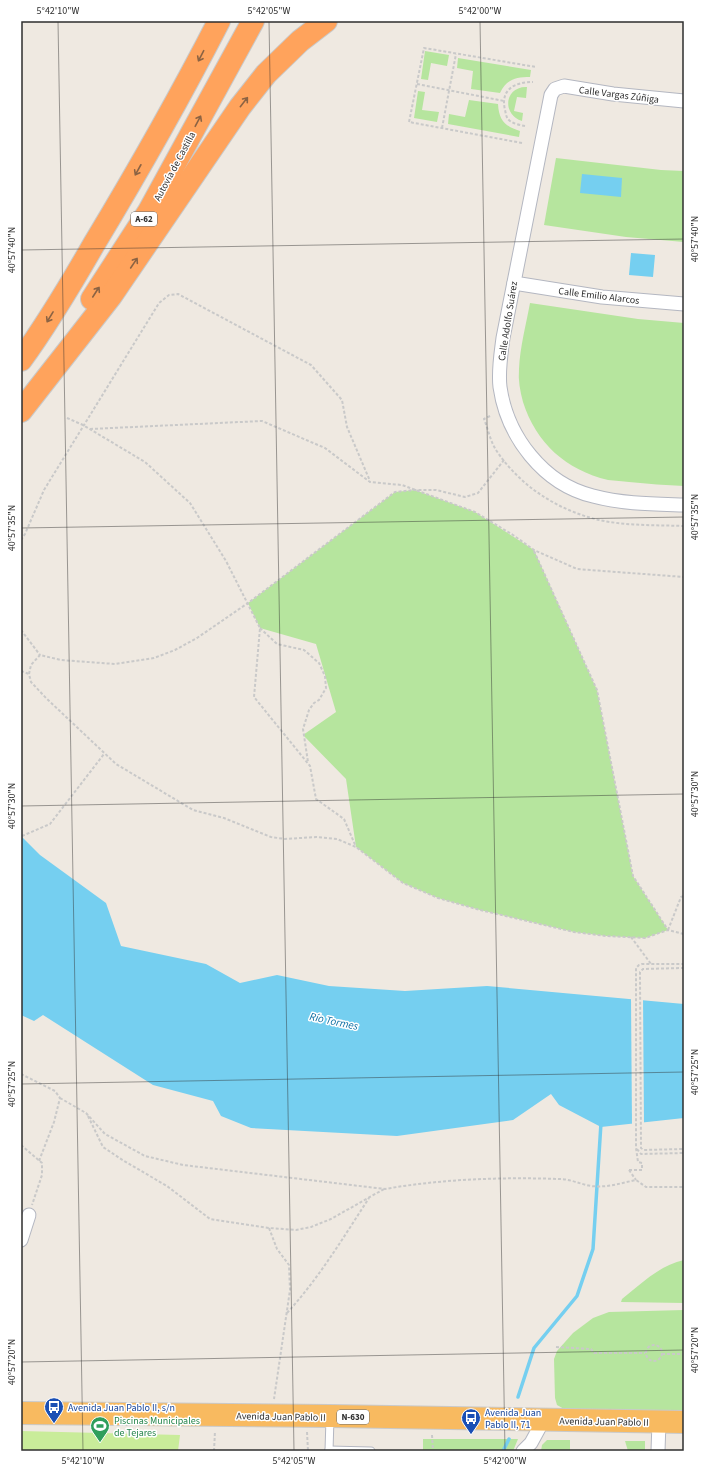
<svg xmlns="http://www.w3.org/2000/svg" width="705" height="1472" font-family="'Source Sans 3',sans-serif">
	<rect width="100%" height="100%" fill="#efe9e1"/>
	<g fill="#b6e59e">
		<polygon points="425,51 449,55 447,66 431,63 428,80 421,79"/>
		<path d="M458 58 531 70 530 77C515 77 506 80 500 93L471 89 473 71 457 68Z"/>
		<path d="M527 87 526 98 517 97 514 111 523 113 522 121C501 114 505 86 527 87Z"/>
		<polygon points="418,91 425,92 422,110 439,112 437,122 414,118"/>
		<path d="M469 100 498 104C499 121 505 126 520 131L519 137 448 124 449 114 465 117Z"/>
		<polygon points="556,158 661,170 684,171 684,242 626,237 544,225"/>
		<path d="M530 303 638 319 684 323V486C666 485 648 484 629 482 623 481 615 481 608 480 566 470 536 443 523 402 520 391 518 380 519 369 520 347 526 325 530 303Z"/>
		<polygon points="415,490 475,512 534,550 597,690 633,876 668,930 645,938 606,936 574,932 480,910 438,898 403,883 356,847 346,779 303,735 336,712 316,644 260,628 248,603 395,492"/>
		<path d="M684 1260V1303L621 1302 622 1299C641 1284 660 1265 684 1260Z"/>
		<polygon points="684,1310 684,1412 564,1409 557,1405 555,1398 554,1359 557,1351 573,1333 593,1318 609,1312"/>
		<polygon points="423,1439 518,1439 513,1451 423,1451"/>
		<polygon points="547,1440 570,1440 570,1451 541,1451 542,1445"/>
		<polygon points="625,1441 645,1441 645,1451 628,1451"/>
	</g>
	<polygon fill="#c9ec9a" points="21,1431 180,1435 178,1451 21,1451"/>
	<g fill="#75cff0">
		<polygon points="582,174 622,178 621,197 580,193"/>
		<polygon points="631,253 655,255 653,277 629,275"/>
		<polygon points="21,836 40,855 106,903 121,946 206,964 240,983 277,975 329,986 405,991 487,986 684,1004 684,1118 601,1127 559,1105 551,1094 513,1120 397,1136 251,1128 221,1116 213,1101 153,1085 43,1015 34,1021 21,1015"/>
	</g>
	<polygon fill="#efe9e1" points="631,997 643,998 644,1124 632,1125"/>
	<g fill="none" stroke-linecap="round" stroke-linejoin="round">
		<g stroke="#75cff0" stroke-width="3.5">
			<polyline points="518,1397 534,1348 577,1296 593,1249 601,1123"/>
			<polyline points="503,1451 509,1439"/>
		</g>
		<g stroke="#b4b7c1" stroke-width="9">
			<g id="service">
				<polyline points="329,1450 371,1451"/>
				<polyline points="329,1451 330,1418"/>
			</g>
		</g>
		<g stroke="#b4b7c1" stroke-width="15">
			<g id="minor">
				<path d="M684 101 613 94 564 86 555 89 551 95 503 338C501 354 498 371 500 387 507 436 543 484 593 496 623 504 654 504 684 505"/>
				<polyline points="514,283 602,297 684,304"/>
				<polyline points="21,1240 29,1215"/>
				<polyline points="523,1451 531,1443 543,1421"/>
				<polyline points="658,1451 659,1422"/>
			</g>
		</g>
		<g stroke="#c9c9c9" stroke-width="24">
			<polyline id="trunk" points="21,1413 330,1416 684,1422"/>
		</g>
		<g stroke="#c9c9c9" stroke-width="24">
			<g id="motorway">
				<polyline points="92,299 149,211 253,21"/>
				<path d="M21 360C48 323 71 284 94 244 138 171 180 97 219 21"/>
				<polyline points="21,411 111,296 240,107 266,74 300,41 326,21"/>
			</g>
		</g>
		<g stroke="#c9c9c9" stroke-width="2" stroke-dasharray="3 2" stroke-linecap="butt">
			<polyline points="417,84 504,101"/>
			<path d="M525 126C520 125 514 124 510 121 506 118 506 114 505 110 500 89 515 82 533 82"/>
			<polyline points="442,128 456,54"/>
			<polyline points="522,143 409,122 424,48 536,67"/>
			<path d="M490 416 484 419C488 429 490 440 496 450 520 486 557 510 599 520 627 526 656 525 684 526"/>
			<polyline points="67,418 83,425 145,462 190,503 226,561 260,628 254,697 310,766 316,799 344,819 356,847"/>
			<polyline points="90,429 262,421 325,448 370,482 402,485 475,512 513,535 534,550 577,569 684,577"/>
			<polyline points="504,460 478,493 465,497 436,490 415,490 395,492 248,603 197,638 175,650 154,658 115,664 61,660 40,655 31,665 29,674 31,682 46,698 116,764 193,810 224,818 271,837 285,839 316,837 337,839 356,847 403,883 438,898 480,910 574,932 606,936 645,938 668,930 684,934"/>
			<polyline points="21,540 25,534 44,490 159,303 169,295 178,294 311,365 342,400 347,427 370,481"/>
			<polyline points="534,551 597,690 633,876 668,930"/>
			<polyline points="260,628 277,644 304,650 319,663 325,676 326,688 319,700 314,703 309,710 303,729 308,762"/>
			<polyline points="21,630 40,655"/>
			<polyline points="21,671 29,674"/>
			<polyline points="22,836 50,824 104,754"/>
			<polyline points="668,930 681,897 684,896"/>
			<polyline points="631,937 651,964"/>
			<polyline points="684,968 643,969 640,972 640,977 641,1148 644,1150 684,1149"/>
			<polyline points="21,1074 55,1091 60,1098 54,1122 39,1161"/>
			<path d="M60 1098 86 1113 105 1134 145 1156 183 1165 385 1189C442 1179 501 1177 559 1179 570 1179 580 1184 591 1186 607 1188 621 1183 636 1180L646 1187H684"/>
			<polyline points="88,1116 103,1147 124,1161 167,1186 210,1219 269,1228 296,1230 311,1227 331,1219 384,1189"/>
			<polyline points="21,1145 42,1163 42,1175 32,1205"/>
			<polyline points="637,1149 641,1154 684,1153"/>
			<polyline points="629,1170 642,1170 642,1163 638,1162 636,1148 636,968 639,965 642,964 684,964"/>
			<polyline points="629,1170 636,1180"/>
			<polyline points="269,1228 277,1249 289,1265 290,1290 274,1399"/>
			<path d="M287 1313C319 1278 343 1238 369 1198"/>
			<circle cx="654" cy="1353" r="8"/>
			<polyline points="556,1347 591,1349 594,1353 645,1353"/>
			<polyline points="662,1354 684,1354"/>
			<polyline points="307,1432 308,1451"/>
			<polyline points="432,1435 433,1451"/>
			<polyline points="214,1451 215,1431"/>
		</g>
		<use href="#service" stroke="#fff" stroke-width="7"/>
		<use href="#minor" stroke="#fff" stroke-width="13"/>
		<use href="#trunk" stroke="#f8ba60" stroke-width="22"/>
		<use href="#motorway" stroke="#ffa35c" stroke-width="22"/>
	</g>
	<defs><path id="oneway-shaft" d="M-6 0H5M1.5-3L5.5 0L1.5 3" fill="none" stroke-width="1.6" stroke-linecap="round" stroke-linejoin="round"/></defs>
	<g stroke="#8c6343">
		<use href="#oneway-shaft" transform="translate(201 56) rotate(117)"/>
		<use href="#oneway-shaft" transform="translate(244 102) rotate(-52)"/>
		<use href="#oneway-shaft" transform="translate(198 121) rotate(-62)"/>
		<use href="#oneway-shaft" transform="translate(138 170) rotate(119)"/>
		<use href="#oneway-shaft" transform="translate(134 263) rotate(-56)"/>
		<use href="#oneway-shaft" transform="translate(96 292) rotate(-57)"/>
		<use href="#oneway-shaft" transform="translate(50 317) rotate(121)"/>
	</g>
	<path fill="none" stroke="#2e2e2e" stroke-width="1" stroke-opacity="0.45" d="M58 21 83 1451M269 21 294 1451M480 21 505 1451M21 250 684 239M21 528 684 517M21 806 684 794M21 1084 684 1072M21 1362 684 1350"/>
	<defs>
		<g id="bus-pin" transform="scale(1)"><path d="M0 17L-7.5 6A9.5 9.5 0 1 1 7.5 6Z" fill="#1a4fb4" stroke="#fff"/><path d="M-5-6H5V4H4V6H2V4H-2V6H-4V4H-5ZM-3.5-4V0h7V-4ZM-3.5 1.2v1.5H-2V1.2ZM2 1.2v1.5H3.5V1.2Z" fill="#fff"/></g>
		<g id="stadium-pin" transform="scale(1)"><path d="M0 17L-7.5 6A9.5 9.5 0 1 1 7.5 6Z" fill="#2e9e5b" stroke="#fff"/><path d="M0-5a6.5 5 0 1 0 0 10a6.5 5 0 1 0 0-10ZM-3.5-1.8h7v3.6h-7Z" fill="#fff"/></g>
	</defs>
	<g fill-rule="evenodd">
		<use href="#bus-pin" x="54" y="1407"/>
		<use href="#bus-pin" x="471" y="1418"/>
		<use href="#stadium-pin" x="100" y="1426"/>
	</g>
	<g text-anchor="middle" stroke-width="3" stroke-linejoin="round" paint-order="stroke">
		<g fill="#fff" stroke="#6d6d6d" stroke-width="1">
			<rect x="131" y="212" width="26" height="14" rx="3"/>
			<rect x="337" y="1410" width="32" height="14" rx="3"/>
		</g>
		<g font-size="9" font-weight="bold" fill="#2e2e2e">
			<text x="144" y="222">A-62</text>
			<text x="353" y="1420">N-630</text>
		</g>
		<g font-size="10" fill="#2e2e2e" stroke="#fff">
			<text transform="translate(619 94) rotate(7)" y="4">Calle Vargas Zúñiga</text>
			<text transform="translate(174 166) rotate(-62)" y="4">Autovía de Castilla</text>
			<text transform="translate(599 295) rotate(7)" y="4">Calle Emilio Alarcos</text>
			<text transform="translate(507 321) rotate(-81)" y="4">Calle Adolfo Suárez</text>
			<text transform="translate(281 1416) rotate(1)" y="4">Avenida Juan Pablo II</text>
			<text transform="translate(604 1421) rotate(1)" y="4">Avenida Juan Pablo II</text>
		</g>
		<g font-size="10" fill="#164399" stroke="#fff" text-anchor="start">
			<text x="68" y="1411">Avenida Juan Pablo II, s/n</text>
			<text x="485" y="1416">Avenida Juan<tspan x="485" dy="12">Pablo II, 71</tspan></text>
		</g>
		<g font-size="10" fill="#27864d" stroke="#fff" text-anchor="start">
			<text x="114" y="1424">Piscinas Municipales<tspan x="114" dy="12">de Tejares</tspan></text>
		</g>
		<g font-size="11" font-style="italic" fill="#0d6fa3" stroke="#fff">
			<text transform="translate(334 1021) rotate(12)" y="4">Río Tormes</text>
		</g>
	</g>
	<rect width="705" height="1472" fill="none" stroke="#ffffff" stroke-width="44"/>
	<rect x="22" y="22" width="661" height="1428" fill="none" stroke="#2e2e2e" stroke-width="1.5"/>
	<g font-size="10" text-anchor="middle" fill="#2e2e2e">
		<text x="58" y="14">5°42'10"W</text>
		<text x="269" y="14">5°42'05"W</text>
		<text x="480" y="14">5°42'00"W</text>
		<text transform="translate(694 239) rotate(-90)" y="4">40°57'40"N</text>
		<text transform="translate(11 250) rotate(-90)" y="4">40°57'40"N</text>
		<text transform="translate(694 517) rotate(-90)" y="4">40°57'35"N</text>
		<text transform="translate(11 528) rotate(-90)" y="4">40°57'35"N</text>
		<text transform="translate(694 794) rotate(-90)" y="4">40°57'30"N</text>
		<text transform="translate(11 806) rotate(-90)" y="4">40°57'30"N</text>
		<text transform="translate(694 1072) rotate(-90)" y="4">40°57'25"N</text>
		<text transform="translate(11 1084) rotate(-90)" y="4">40°57'25"N</text>
		<text transform="translate(694 1350) rotate(-90)" y="4">40°57'20"N</text>
		<text transform="translate(11 1362) rotate(-90)" y="4">40°57'20"N</text>
		<text x="83" y="1464">5°42'10"W</text>
		<text x="294" y="1464">5°42'05"W</text>
		<text x="505" y="1464">5°42'00"W</text>
	</g>
</svg>
